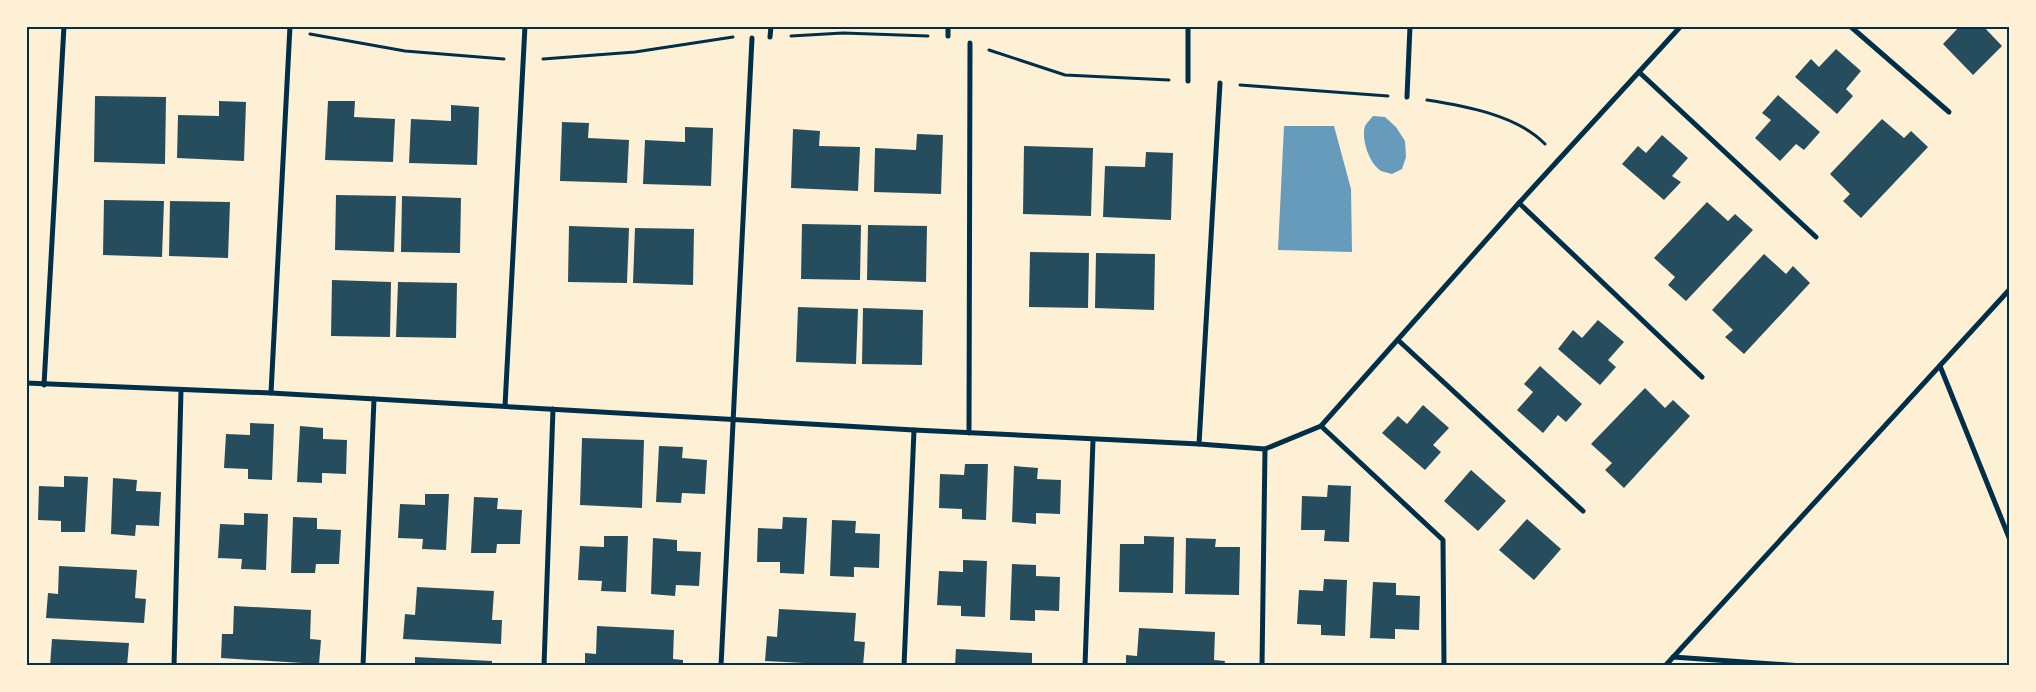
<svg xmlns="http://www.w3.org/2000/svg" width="2036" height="692" font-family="'Asap Condensed',sans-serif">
	<rect width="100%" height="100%" fill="#fdf0d5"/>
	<g fill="#669bbc">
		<path d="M1373 116 1385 117 1396 127 1405 141 1406 157 1402 169 1392 174C1389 173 1384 172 1381 171 1369 163 1361 139 1365 126 1367 122 1371 119 1373 116Z"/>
		<polygon points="1284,126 1334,126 1351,189 1352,252 1278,250"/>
	</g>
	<g fill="#264d5e">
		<polygon points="1960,26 1983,26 2002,46 1973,75 1943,44"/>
		<polygon points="1836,49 1861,71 1846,89 1853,96 1837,114 1795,77 1811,59 1819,67"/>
		<polygon points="1778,95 1820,132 1804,150 1796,144 1780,161 1755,138 1771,120 1762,113"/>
		<polygon points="95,96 166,97 165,164 94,162"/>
		<polygon points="219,101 246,102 244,161 177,158 178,115 219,116"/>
		<polygon points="328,101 355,101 354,117 395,119 393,162 325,160"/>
		<polygon points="451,105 479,107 477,165 409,163 411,119 451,121"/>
		<polygon points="1882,119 1904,138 1911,131 1928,147 1861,218 1843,201 1850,194 1830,174"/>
		<polygon points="562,122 589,123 588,138 629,140 627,183 560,181"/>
		<polygon points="685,127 713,128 711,186 643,184 645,140 685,142"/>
		<polygon points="793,129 820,131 819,146 860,147 858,191 791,188"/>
		<polygon points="917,134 943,135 941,194 874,192 875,148 916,150"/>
		<polygon points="1662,135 1688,158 1672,176 1681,182 1664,200 1622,164 1638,146 1646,153"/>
		<polygon points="1024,146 1093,148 1091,216 1023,214"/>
		<polygon points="1146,152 1173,153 1171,220 1103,217 1105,166 1145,167"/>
		<polygon points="336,195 396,196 394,252 335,250"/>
		<polygon points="402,196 461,198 460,253 401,252"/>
		<polygon points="104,200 164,201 162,257 103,255"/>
		<polygon points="170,201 230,202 228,258 169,256"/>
		<polygon points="1707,202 1728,221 1735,214 1753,230 1686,301 1668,285 1675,277 1654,258"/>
		<polygon points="802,224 861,225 860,280 801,279"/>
		<polygon points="868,225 927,226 926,282 867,280"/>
		<polygon points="569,226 629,228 627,283 568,282"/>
		<polygon points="635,228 694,229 693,285 633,283"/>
		<polygon points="1030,252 1089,253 1088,308 1029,307"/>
		<polygon points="1096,253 1155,254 1154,310 1095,308"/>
		<polygon points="1764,254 1786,274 1793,266 1810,283 1744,354 1725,337 1733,330 1712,310"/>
		<polygon points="332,280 391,282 390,337 331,336"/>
		<polygon points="398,282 457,283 456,338 396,337"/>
		<polygon points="798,307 858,309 856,364 796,362"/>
		<polygon points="863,308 923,310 922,365 862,364"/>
		<polygon points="1598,320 1624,342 1608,360 1616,367 1600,385 1558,349 1573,330 1582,338"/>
		<polygon points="1540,366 1582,404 1566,422 1558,415 1543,433 1517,410 1533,392 1524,384"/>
		<polygon points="1645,388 1665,408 1673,400 1690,416 1624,488 1605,470 1612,463 1591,444"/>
		<polygon points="1423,405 1449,428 1433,445 1441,452 1425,470 1382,433 1398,416 1407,424"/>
		<polygon points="250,423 274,424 272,480 248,479 248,469 224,468 226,434 250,435"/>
		<polygon points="300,426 323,428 323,439 347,440 346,474 322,473 322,483 297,482"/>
		<polygon points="582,438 644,440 642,508 580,505"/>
		<polygon points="659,446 683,447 682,458 707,460 705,494 682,493 681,503 656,502"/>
		<polygon points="965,464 988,464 986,520 962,519 962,509 939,508 940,474 964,475"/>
		<polygon points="1014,466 1038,468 1037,479 1061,480 1060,514 1036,513 1036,524 1012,522"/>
		<polygon points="1471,470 1506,501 1478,531 1444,501"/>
		<polygon points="64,476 88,477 85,532 61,532 61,521 38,520 39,486 64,487"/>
		<polygon points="113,478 137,480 136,491 161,492 159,526 136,525 135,536 111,534"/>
		<polygon points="1328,485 1351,486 1349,542 1324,541 1325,530 1301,530 1302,496 1327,497"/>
		<polygon points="425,494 449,494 446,550 422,549 423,539 398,538 400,504 425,505"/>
		<polygon points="474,497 498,498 497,509 522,510 520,544 497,544 496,553 471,553"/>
		<polygon points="244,513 268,514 266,570 241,569 242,559 218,558 220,524 244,525"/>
		<polygon points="293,517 317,518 317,529 341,530 339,564 316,564 315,573 291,573"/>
		<polygon points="783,517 807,518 804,574 780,573 780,562 757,562 758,528 782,529"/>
		<polygon points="1527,519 1561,549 1534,580 1499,550"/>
		<polygon points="832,520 856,521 855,533 880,534 879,568 854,567 854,577 830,576"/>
		<polygon points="604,536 628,536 626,592 601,591 602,581 578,580 580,546 604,547"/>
		<polygon points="1144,536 1174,537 1173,593 1119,592 1120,544 1144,544"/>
		<polygon points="653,538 677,540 677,551 701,552 699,586 676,585 675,596 651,594"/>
		<polygon points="1186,538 1216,539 1215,547 1240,547 1239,595 1185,594"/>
		<polygon points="963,560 987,561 985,617 961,616 961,606 937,605 939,571 963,572"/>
		<polygon points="1012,564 1036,565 1036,576 1060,577 1059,611 1035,610 1035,621 1010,620"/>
		<polygon points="59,566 137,570 135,598 146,599 144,623 46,618 48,593 58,594"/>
		<polygon points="1324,579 1347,580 1345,636 1321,635 1321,625 1297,624 1299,590 1323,591"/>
		<polygon points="1373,582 1396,583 1396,595 1420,596 1419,630 1395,629 1395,639 1370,638"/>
		<polygon points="417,587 494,591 492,620 502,620 501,644 403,639 405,614 415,615"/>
		<polygon points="234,606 311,610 310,639 321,640 319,664 221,658 222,634 233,634"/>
		<polygon points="779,609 856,613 854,641 865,642 863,666 765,661 767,636 777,637"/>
		<polygon points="597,626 674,630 673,659 683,660 683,666 585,666 585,653 596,654"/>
		<polygon points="1139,628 1215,632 1214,660 1225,661 1224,666 1126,666 1126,655 1137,656"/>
		<polygon points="52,639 129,643 127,666 50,666"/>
		<polygon points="956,649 1032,653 1032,666 955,666"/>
		<polygon points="415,657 492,661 492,666 415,666"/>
	</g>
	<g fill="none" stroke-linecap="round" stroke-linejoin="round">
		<g stroke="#003049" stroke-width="3">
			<polyline points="310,34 405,51 504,59"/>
			<polyline points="791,36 843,33 928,36"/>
			<polyline points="989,50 1065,75 1169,80"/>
			<polyline points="543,59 635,52 733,37"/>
			<polyline points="1240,85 1388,96"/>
			<path d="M1427 100C1465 106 1517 115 1545 144"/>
		</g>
		<g stroke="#003049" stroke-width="5">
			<polyline points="1850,26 1949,112"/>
			<polyline points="948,36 948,26"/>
			<polyline points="770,37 771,26"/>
			<polyline points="1639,72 1816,237"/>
			<polyline points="1188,81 1188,26"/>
			<polyline points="1407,97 1410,26"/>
			<polyline points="1519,203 1702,377"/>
			<polyline points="1398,340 1583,511"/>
			<polyline points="1940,366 2010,540"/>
			<polyline points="26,383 271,393 914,430 1199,444 1265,449 1321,426 1519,203 1681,26"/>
			<polyline points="44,385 64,26"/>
			<polyline points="271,393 290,26"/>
			<polyline points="505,406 525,26"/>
			<polyline points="1321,426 1443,540 1444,666"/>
			<polyline points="969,433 970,43"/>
			<polyline points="1199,444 1220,83"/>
			<polyline points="1673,657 1803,666"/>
			<polyline points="174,666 181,390"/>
			<polyline points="363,666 374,399"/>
			<polyline points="544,666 553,409"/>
			<polyline points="721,666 752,38"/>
			<polyline points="904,666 914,430"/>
			<polyline points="1085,666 1093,440"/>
			<polyline points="1262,666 1265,449"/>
			<polyline points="1665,666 2010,289"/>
		</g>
	</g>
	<rect width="2036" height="692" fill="none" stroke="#fdf0d5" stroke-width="55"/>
	<rect x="28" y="28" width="1980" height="636" fill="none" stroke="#003049" stroke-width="2"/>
</svg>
